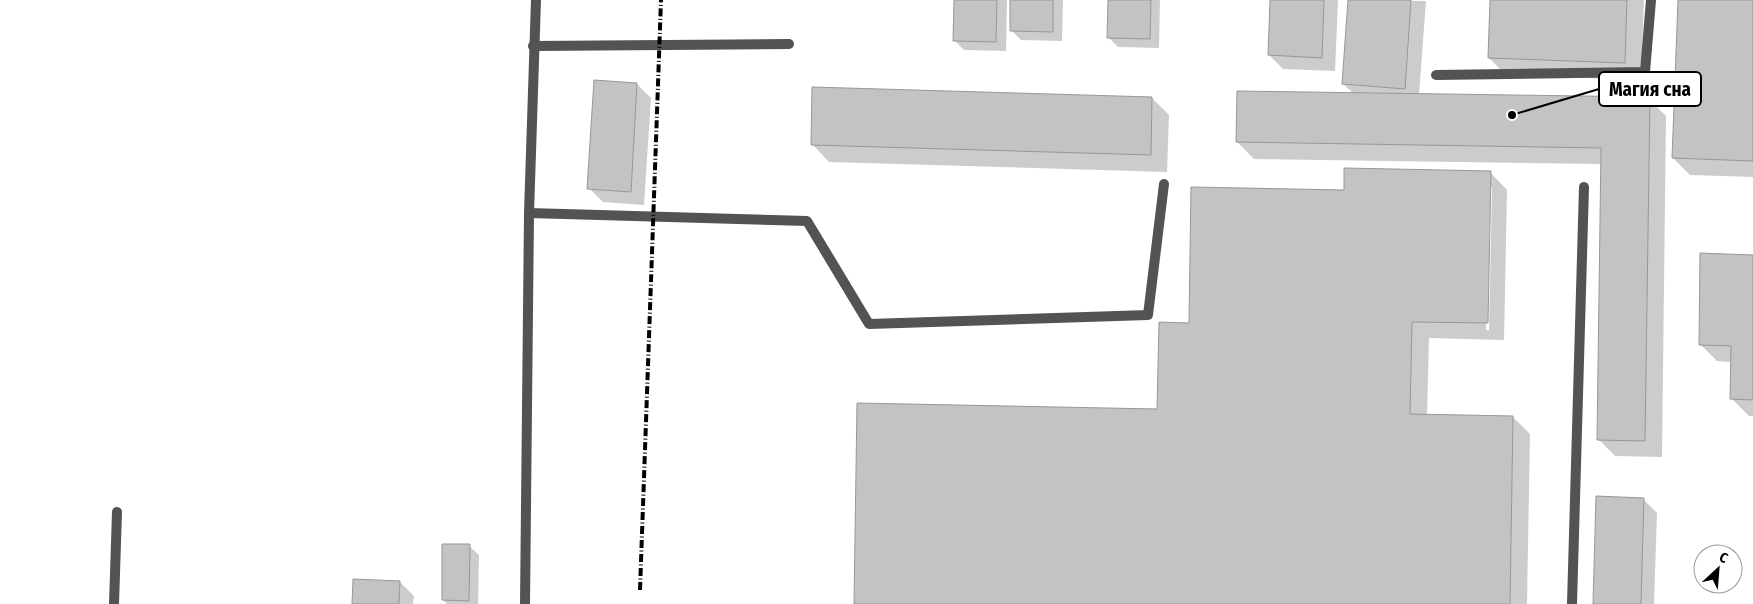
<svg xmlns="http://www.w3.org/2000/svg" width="1753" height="604" font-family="'Fira Sans Condensed',sans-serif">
	<rect width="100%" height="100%" fill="#fff"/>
	<g fill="#0003" fill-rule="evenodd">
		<polygon points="955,0 1007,0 1006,51 964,50 954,40"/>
		<polygon points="1012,0 1063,0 1062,41 1021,40 1011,30"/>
		<polygon points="1109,0 1160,0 1159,48 1118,47 1108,37"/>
		<polygon points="1271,0 1338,0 1335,71 1283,69 1269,55"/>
		<polygon points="1349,0 1426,1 1419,95 1649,99 1666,116 1662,457 1615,456 1598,439 1602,164 1254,159 1237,142 1354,94 1343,84"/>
		<polygon points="1491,0 1644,0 1641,80 1506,75 1489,58"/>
		<polygon points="1679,0 1753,0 1753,177 1690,175 1673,158"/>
		<polygon points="637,84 651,98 644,205 603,202 589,188"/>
		<polygon points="1152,98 1169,115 1167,172 829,162 812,144"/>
		<path d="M1490 172 1507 190 1504 340 1429 338 1427 416 1513 417 1530 434 1527 604H855L1159 410 1190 324 1345 192ZM1489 187H1492L1489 330H1486Z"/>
		<polygon points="1753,256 1753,416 1749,416 1732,399 1732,362 1717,361 1700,344"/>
		<polygon points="1643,499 1657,513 1654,604 1594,604"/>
		<polygon points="469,546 479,555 478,604 447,604 443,600"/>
		<polygon points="400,582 414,596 413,604 353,604"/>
	</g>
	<g fill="#c3c3c3" stroke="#979797">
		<polygon points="954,0 997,0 996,42 953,41"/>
		<polygon points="1010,0 1053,0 1053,32 1010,31"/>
		<polygon points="1108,0 1151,0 1150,39 1107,38"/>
		<polygon points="1270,0 1324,0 1322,58 1268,55"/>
		<polygon points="1348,0 1411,0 1405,89 1342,84"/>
		<polygon points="1490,0 1627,0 1625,63 1488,58"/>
		<polygon points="1678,0 1753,0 1753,161 1672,158"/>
		<polygon points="594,80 637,83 631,192 587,189"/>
		<polygon points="812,87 1152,97 1151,155 811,145"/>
		<polygon points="1237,91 1650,97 1645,441 1597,440 1601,148 1236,142"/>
		<polygon points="1344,168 1491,171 1488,323 1412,322 1410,414 1513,416 1510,604 854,604 857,403 1157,409 1159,322 1189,323 1191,187 1344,190"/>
		<polygon points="1700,253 1753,255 1753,400 1730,399 1731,346 1699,345"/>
		<polygon points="1596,496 1644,498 1641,604 1593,604"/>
		<polygon points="442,544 470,544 469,601 442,600"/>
		<polygon points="353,579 400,581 399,604 352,604"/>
	</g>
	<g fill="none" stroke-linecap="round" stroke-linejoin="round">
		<g stroke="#535353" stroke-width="10">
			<polyline points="533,46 789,44"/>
			<polyline points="1436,75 1645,72 1651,0"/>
			<polyline points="529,213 807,221 869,324 1148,315 1164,184"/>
			<polyline points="114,604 117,512"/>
			<polyline points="525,604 529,213 536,0"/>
			<polyline points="1572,604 1584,187"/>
		</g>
		<polyline stroke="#000" stroke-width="4" stroke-dasharray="8 2.5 1 2.5" stroke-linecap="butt" points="640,590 661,0"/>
	</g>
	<path fill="none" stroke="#000" stroke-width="2" d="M1512 115L1599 89"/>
	<circle fill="#000" stroke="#fff" stroke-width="2" cx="1512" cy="115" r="5"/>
	<rect fill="#fff" stroke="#000" stroke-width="2" x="1599" y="72" width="102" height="34" rx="5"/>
	<g font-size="19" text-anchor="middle" font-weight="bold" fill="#000">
		<text x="1650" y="96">Магия сна</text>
	</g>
	<g transform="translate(1718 569) rotate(26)"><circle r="24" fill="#ffffff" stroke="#999999"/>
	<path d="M0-4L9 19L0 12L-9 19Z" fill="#000000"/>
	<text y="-8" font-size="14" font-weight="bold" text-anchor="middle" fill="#000000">С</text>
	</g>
</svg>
